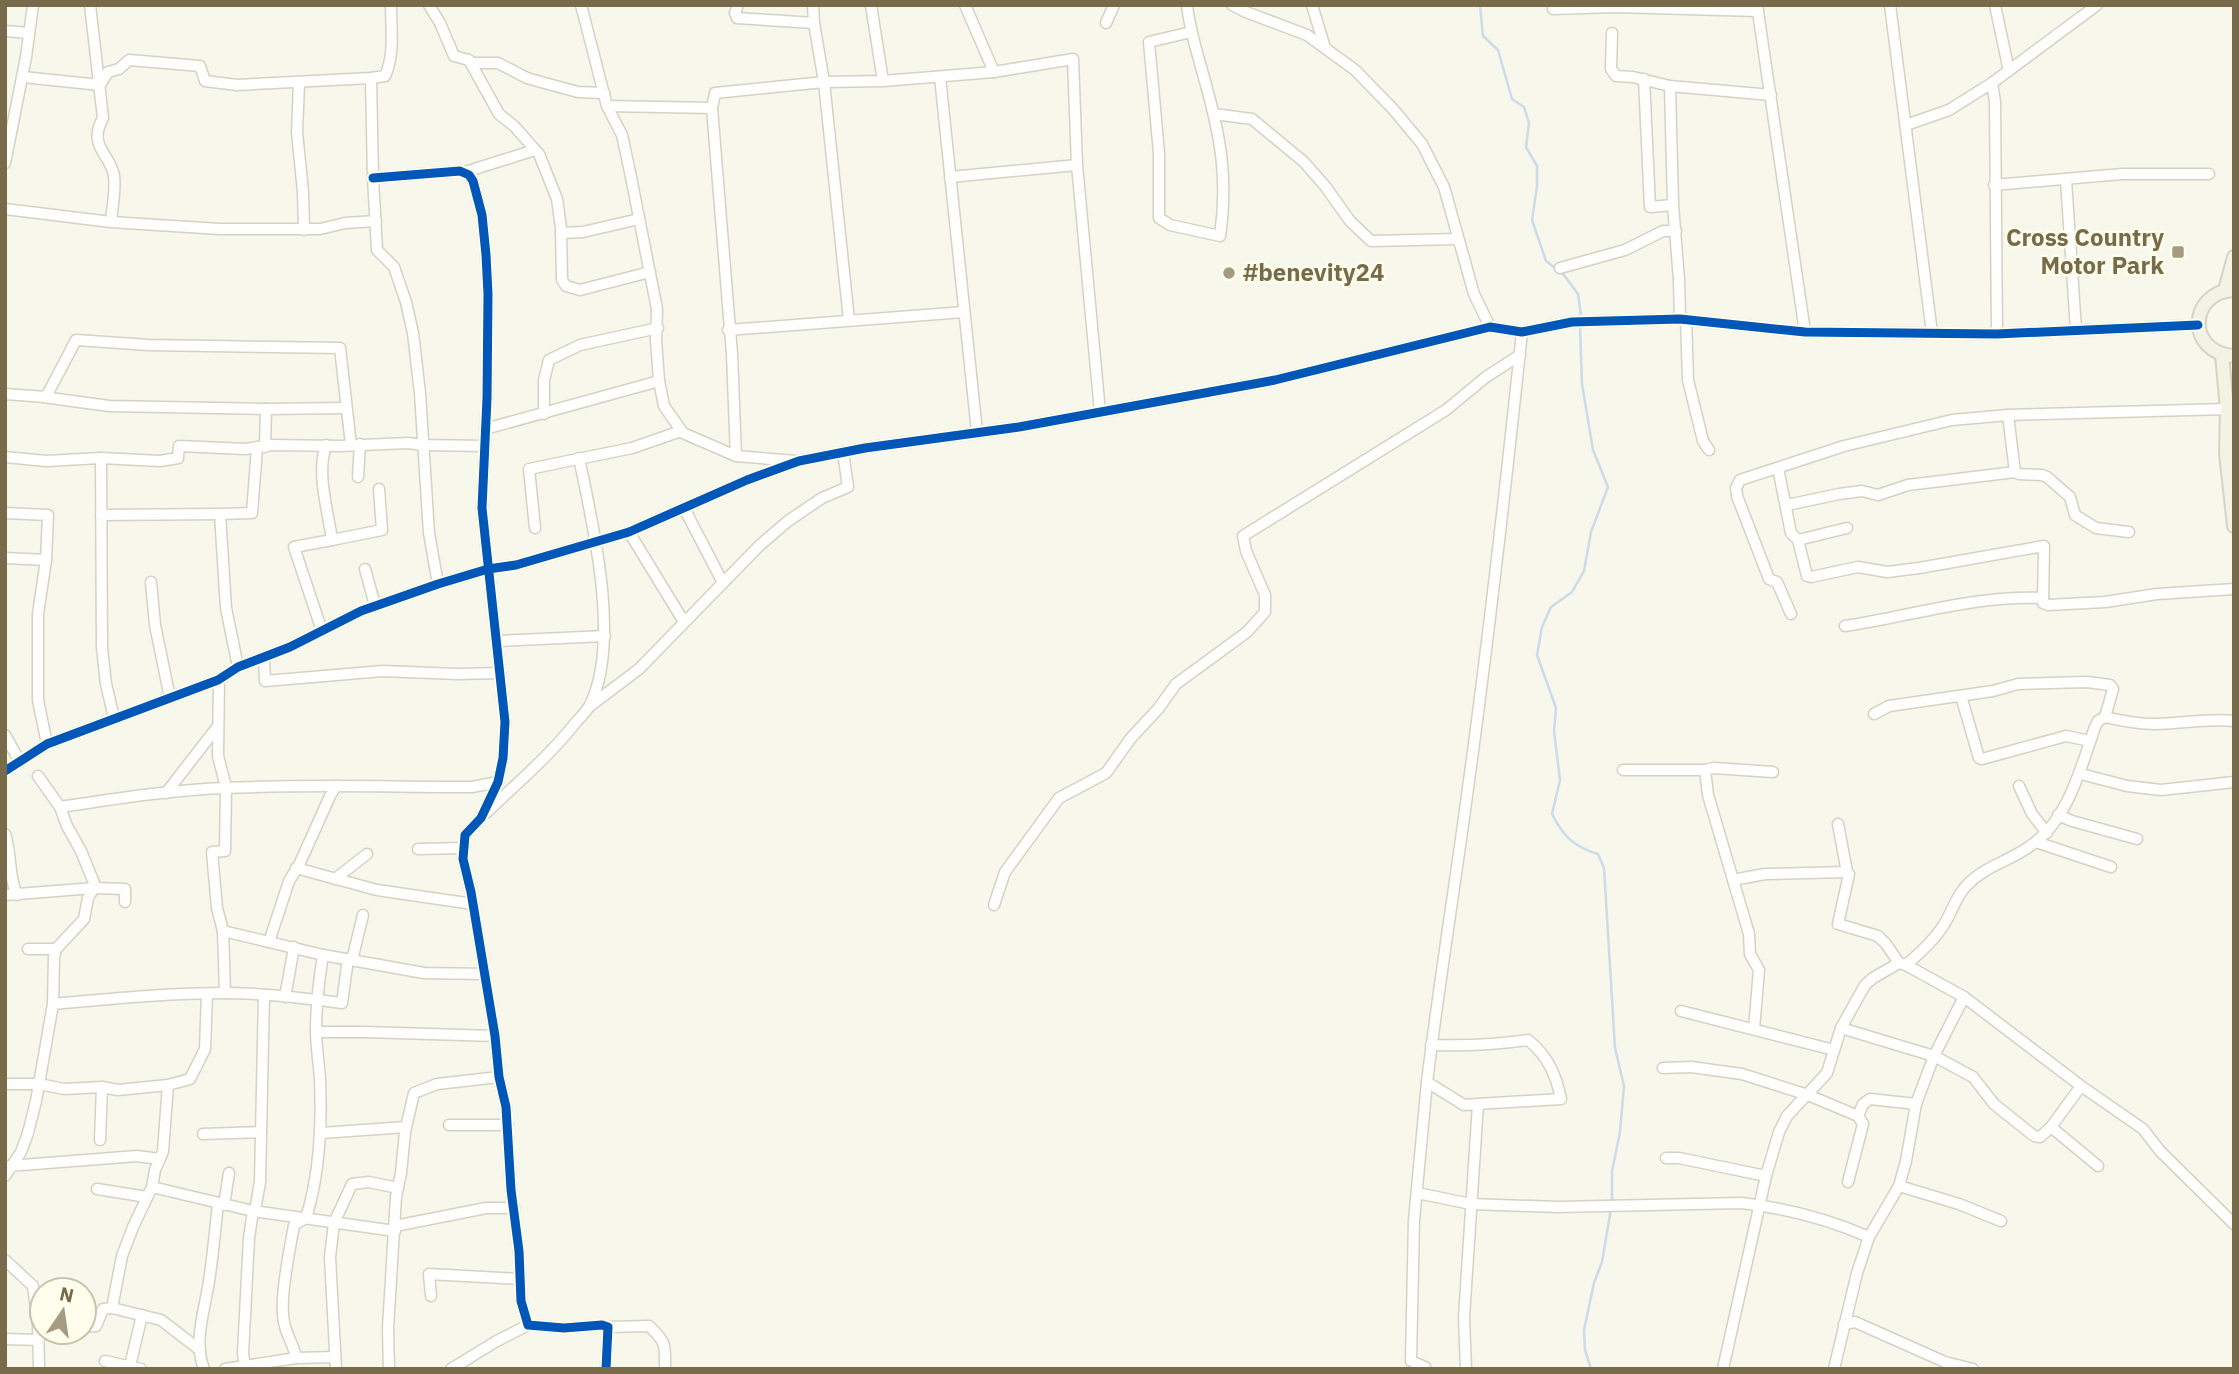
<svg xmlns="http://www.w3.org/2000/svg" width="2239" height="1374" font-family="'IBM Plex Sans',sans-serif">
	<rect width="100%" height="100%" fill="#f7f7eb"/>
	<g fill="none" stroke-linecap="round" stroke-linejoin="round">
		<g stroke="#cbdbe9" stroke-width="2.5">
			<polyline points="1480,5 1483,36 1498,50 1512,99 1524,107 1529,123 1526,147 1537,166 1537,186 1532,220 1546,261 1564,275 1578,294 1581,316"/>
			<path d="M1580 326 1582 384 1593 450 1608 487 1591 532 1584 571 1572 592 1551 607 1542 627 1537 655 1556 708 1554 731 1560 780 1552 814C1563 836 1574 847 1598 854L1604 868 1615 1048 1624 1086 1620 1132 1612 1171V1200"/>
			<polyline points="1591,1369 1585,1350 1584,1330 1594,1283 1602,1262 1611,1209"/>
		</g>
		<g stroke="#d4d2c6" stroke-width="13">
			<g id="minor">
				<path d="M90 5 103 118C87 147 111 154 114 176 116 190 112 208 111 222"/>
				<polyline points="429,5 440,23 454,56 469,60 499,114 514,126 539,154 557,199 561,228 562,280 566,286 580,290 650,272"/>
				<polyline points="581,5 607,106 622,135 630,172 657,309 656,340 659,381 664,406 683,433 699,440 736,456 796,461"/>
				<polyline points="738,5 735,13 737,18 814,23"/>
				<polyline points="813,5 814,23 824,82 849,320"/>
				<polyline points="871,5 883,81"/>
				<polyline points="965,5 994,72"/>
				<path d="M1187 5C1190 33 1199 58 1206 85 1221 139 1228 180 1220 236L1170 225 1159 218V153L1149 42 1191 32"/>
				<polyline points="1232,5 1246,12 1307,35 1355,70 1393,109 1422,144 1444,187 1474,294 1490,327"/>
				<polyline points="1312,5 1325,48"/>
				<polyline points="1757,5 1805,332"/>
				<polyline points="1890,5 1932,333"/>
				<polyline points="1995,5 2009,71"/>
				<polyline points="1553,9 1615,7 1758,11"/>
				<polyline points="1106,23 1114,5"/>
				<polyline points="5,31 29,33"/>
				<polyline points="1612,33 1611,69 1616,76 1633,77 1670,86 1771,95"/>
				<polyline points="471,63 498,63 527,78 541,82 578,92 604,93"/>
				<path d="M23 77 100 85 108 72 119 69 129 60 200 66 205 81 237 85 371 78 385 76C395 54 391 29 391 5"/>
				<polyline points="940,77 977,432"/>
				<polyline points="371,78 373,178 377,250 394,267 406,302 413,333 420,393 429,533 438,584"/>
				<polyline points="1644,79 1650,207 1673,205"/>
				<polyline points="1992,83 1995,102 1997,334"/>
				<polyline points="299,84 297,132 303,192 304,230"/>
				<polyline points="1670,86 1673,205 1679,280 1680,319"/>
				<polyline points="607,106 712,108 715,93 824,82 883,81 994,72 1073,59 1077,165 1100,412"/>
				<polyline points="712,108 732,354 736,456"/>
				<polyline points="1214,114 1252,119 1304,162 1325,186 1350,221 1371,241 1458,239"/>
				<polyline points="1906,125 1949,110 1992,83 2097,5"/>
				<polyline points="5,163 26,57 33,5"/>
				<polyline points="465,172 535,150"/>
				<polyline points="950,177 1077,165"/>
				<polyline points="373,178 460,171 469,175 473,181 482,215 486,255 488,294 487,398 482,508 505,722 503,758 498,782 481,818 465,835 463,859 471,892 495,1036 499,1077 506,1107 511,1190 519,1251 521,1301 528,1325 564,1328 602,1325 608,1327 606,1369"/>
				<polyline points="2066,180 2076,330"/>
				<polyline points="1994,185 2122,174 2209,174"/>
				<polyline points="5,209 111,222 220,229 320,229 345,223 376,221"/>
				<polyline points="561,233 583,232 639,219"/>
				<polyline points="1560,268 1625,250 1663,231 1676,231"/>
				<polyline points="1686,319 1688,380 1703,441 1709,450"/>
				<polyline points="728,330 964,312"/>
				<polyline points="5,394 46,397 76,340 149,345 340,348 351,445"/>
				<polyline points="43,397 109,406 266,409 265,447"/>
				<polyline points="266,409 346,408"/>
				<polyline points="544,414 544,380 549,360 580,345 658,328"/>
				<polyline points="2008,415 2015,472"/>
				<polyline points="485,429 659,381"/>
				<polyline points="5,457 46,461 101,458 160,461 178,458 179,446 245,449 271,445 340,446 408,443 422,445 485,446"/>
				<polyline points="101,458 102,648 106,684 114,718"/>
				<polyline points="1778,468 1791,533 1798,540 1807,576 1811,577 1858,567 1887,572 1919,568 2044,546 2043,603 2048,605 2105,602 2157,594 2234,589"/>
				<polyline points="358,477 360,444"/>
				<polyline points="1787,505 1839,494 1862,491 1878,495 1908,485 2015,472 2019,474 2042,475 2047,477 2070,497 2075,515 2096,528 2129,532"/>
				<polyline points="684,508 723,583"/>
				<polyline points="5,513 48,515 46,560 38,614 38,700 47,744"/>
				<polyline points="101,515 220,514"/>
				<polyline points="535,528 529,469 632,448 681,431"/>
				<polyline points="629,532 684,622"/>
				<polyline points="332,540 382,530 379,489"/>
				<polyline points="1798,540 1847,528"/>
				<polyline points="5,558 46,560"/>
				<polyline points="365,569 375,605"/>
				<polyline points="151,582 155,625 170,698"/>
				<polyline points="1791,614 1777,582 1769,579 1737,496 1736,488 1740,480 1844,446 1952,420 2008,415 2227,409"/>
				<path d="M1845 626C1911 616 1975 595 2043 598"/>
				<path d="M322 631 294 547 332 540C328 510 316 474 326 445"/>
				<polyline points="497,641 605,636"/>
				<polyline points="264,659 265,681 383,671 457,674 500,673"/>
				<polyline points="238,667 226,608 220,514 252,513 257,448"/>
				<polyline points="219,680 218,756 226,787 225,851 212,852 217,908 223,931 225,993"/>
				<polyline points="1961,696 1979,758 1982,759 2066,736 2090,741"/>
				<polyline points="590,706 639,669 759,546 788,521 822,498 848,487 843,452"/>
				<path d="M1874 714 1889 706 1993 691 2018 684 2087 682 2110 685 2113 689 2105 717 2098 721 2095 727C2081 767 2068 821 2030 846 2010 861 1985 866 1967 885 1955 897 1952 913 1943 926 1934 940 1919 954 1906 965"/>
				<path d="M2105 717C2122 721 2138 724 2155 724 2181 724 2207 718 2234 721"/>
				<polyline points="5,735 20,762"/>
				<polyline points="1623,770 1705,770 1714,768 1773,772"/>
				<polyline points="1705,770 1708,795 1749,934 1750,954 1759,970 1754,1029"/>
				<polyline points="5,771 47,744 218,680 238,667 290,647 361,611 438,584 488,569 516,565 629,532 747,480 799,461 865,448 1019,427 1275,380 1490,327 1522,332 1572,322 1680,319 1805,332 1997,334 2198,325"/>
				<polyline points="2081,774 2127,786 2161,790 2234,782"/>
				<polyline points="2019,786 2032,814 2047,833"/>
				<polyline points="166,793 218,726"/>
				<path d="M60 807C114 799 170 790 225 788 307 784 389 787 472 787L498 782"/>
				<path d="M486 813C516 784 547 758 573 726 578 719 586 713 590 705 621 642 593 525 579 458"/>
				<polyline points="2058,815 2072,821 2137,839"/>
				<polyline points="1838,824 1847,872 1849,874 1838,924 1878,936 1886,944 1899,963"/>
				<path d="M5 834C12 854 8 876 17 895"/>
				<polyline points="2036,842 2111,867"/>
				<polyline points="418,849 464,848"/>
				<polyline points="296,868 377,890 473,904"/>
				<polyline points="335,879 367,854"/>
				<polyline points="1733,880 1765,874 1847,872"/>
				<polyline points="5,895 94,888 125,889 125,902"/>
				<polyline points="994,905 1005,872 1059,798 1106,773 1131,738 1158,709 1176,684 1247,632 1265,612 1265,595 1246,551 1243,536 1446,410 1486,377 1520,355"/>
				<polyline points="223,931 323,955 424,973 484,974"/>
				<polyline points="269,942 289,881 299,865 330,796 336,786"/>
				<polyline points="28,949 56,949"/>
				<polyline points="352,960 363,915"/>
				<polyline points="285,997 294,947"/>
				<path d="M53 1004C110 999 167 993 224 993 263 993 303 998 342 1003L348 959"/>
				<polyline points="1681,1011 1834,1050"/>
				<polyline points="1841,1028 1934,1056 1973,1077 1994,1104 2034,1136 2040,1137 2051,1127 2081,1086"/>
				<polyline points="316,1032 365,1032 495,1036"/>
				<path d="M1431 1045C1464 1046 1495 1045 1528 1040 1548 1056 1556 1075 1561 1099L1478 1104"/>
				<polyline points="1663,1068 1691,1067 1742,1074 1808,1095 1858,1116 1863,1124 1848,1182"/>
				<polyline points="5,1084 39,1084 64,1089 102,1087 118,1090 168,1085 190,1079 205,1049 207,994"/>
				<polyline points="1858,1116 1863,1104 1870,1099 1916,1104"/>
				<polyline points="449,1125 508,1125"/>
				<polyline points="2051,1127 2098,1166"/>
				<polyline points="321,1133 406,1127"/>
				<polyline points="203,1134 261,1132"/>
				<polyline points="100,1140 102,1087"/>
				<polyline points="1666,1158 1679,1158 1766,1176"/>
				<polyline points="9,1166 137,1156 160,1159"/>
				<polyline points="5,1176 21,1152 28,1133 36,1101 53,1004 54,957 56,949 84,919 88,898 94,888 94,883 81,851 67,826 60,807 38,776"/>
				<polyline points="1899,1186 1959,1204 2001,1221"/>
				<polyline points="152,1187 253,1211 395,1231"/>
				<polyline points="97,1189 147,1197"/>
				<path d="M1417 1193 1471 1204 1558 1207 1741 1203C1786 1208 1828 1219 1869 1237"/>
				<polyline points="224,1205 229,1173"/>
				<polyline points="255,1211 260,1182 264,995"/>
				<polyline points="395,1226 486,1208 514,1208"/>
				<polyline points="5,1260 33,1286 38,1324 39,1369"/>
				<polyline points="431,1296 429,1274 520,1279"/>
				<polyline points="112,1308 122,1256 133,1227 152,1187 155,1170 163,1151 168,1085"/>
				<polyline points="1844,1324 1855,1322 1945,1362 1973,1369"/>
				<polyline points="84,1327 96,1326 103,1309 112,1308 161,1320 200,1350"/>
				<path d="M608 1327 649 1326C667 1343 665 1345 665 1369"/>
				<polyline points="5,1339 39,1340"/>
				<path d="M296 1358C294 1345 286 1335 284 1322 279 1299 290 1249 294 1225L306 1218C320 1173 322 1126 320 1079 319 1063 316 1047 316 1030 316 1005 319 980 323 955"/>
				<polyline points="105,1361 141,1369"/>
				<polyline points="130,1366 142,1315"/>
				<polyline points="245,1366 243,1353 249,1238 253,1211"/>
				<path d="M204 1369C193 1341 205 1309 209 1281 213 1256 215 1230 218 1204"/>
				<polyline points="225,1369 296,1358 335,1357"/>
				<polyline points="336,1369 330,1257 334,1223 352,1184 369,1182 398,1188"/>
				<polyline points="389,1369 388,1328 396,1197 401,1173 405,1132 414,1093 437,1084 499,1077"/>
				<polyline points="451,1369 495,1342 528,1325"/>
				<polyline points="1425,1369 1425,1367 1411,1361 1414,1220 1427,1082"/>
				<path d="M1466 1369 1464 1317 1478 1104 1464 1105 1427 1082C1439 984 1455 886 1468 788 1489 636 1506 484 1522 332"/>
				<polyline points="1723,1369 1766,1176 1779,1132 1787,1116 1827,1073 1841,1028 1865,985 1873,978 1899,963 1906,965 1964,997 2081,1086 2143,1129 2160,1151 2234,1224"/>
				<polyline points="1834,1369 1857,1273 1869,1237 1899,1186 1906,1161 1916,1104 1934,1056 1964,997"/>
			</g>
		</g>
		<g stroke="#d6d3c6" stroke-width="16">
			<g id="major">
				<polyline points="2225,290 2234,257"/>
				<path d="M2234 290C2188 292 2186 353 2234 356"/>
				<polyline points="2222,355 2227,409 2226,453 2234,526"/>
			</g>
		</g>
		<use href="#minor" stroke="#fefefc" stroke-width="10"/>
		<use href="#major" stroke="#f3f3e5" stroke-width="12"/>
		<g stroke="#fffeec" stroke-width="13">
			<g id="cycleway">
				<polyline points="373,178 460,171 469,175 473,181 482,215 486,255 488,294 487,398 482,508 505,722 503,758 498,782 481,818 465,835 463,859 471,892 495,1036 499,1077 506,1107 511,1190 519,1251 521,1301 528,1325 564,1328 602,1325 608,1327 606,1369"/>
				<polyline points="5,771 47,744 218,680 238,667 290,647 361,611 438,584 488,569 516,565 629,532 747,480 799,461 865,448 1019,427 1275,380 1490,327 1522,332 1572,322 1680,319 1805,332 1997,334 2198,325"/>
			</g>
		</g>
		<use href="#cycleway" stroke="#0057b8" stroke-width="9"/>
	</g>
	<g fill="#a49c82" stroke="#fffeec" stroke-width="2.5">
		<rect x="2171" y="245" width="14" height="14" rx="3.5"/>
		<circle cx="1229" cy="273" r="7"/>
	</g>
	<g text-anchor="middle" stroke-width="5" stroke-linejoin="round" paint-order="stroke">
		<g font-size="24" font-weight="bold" fill="#786b49" stroke="#fffeec" text-anchor="end">
			<text x="2164" y="246">Cross Country<tspan x="2164" dy="28">Motor Park</tspan></text>
			<text x="1243" y="281" text-anchor="start">#benevity24</text>
		</g>
	</g>
	<rect width="2239" height="1374" fill="none" stroke="#786b49" stroke-width="14"/>
	<g transform="translate(63 1311) rotate(13)"><circle r="33" fill="#fffeec" stroke="#c9c3ab" stroke-width="2"/>
	<path d="M0-5L12 26L0 18L-12 26Z" fill="#a49c82"/>
	<text y="-10" font-size="19" font-weight="bold" text-anchor="middle" fill="#786b49">N</text>
	</g>
</svg>
